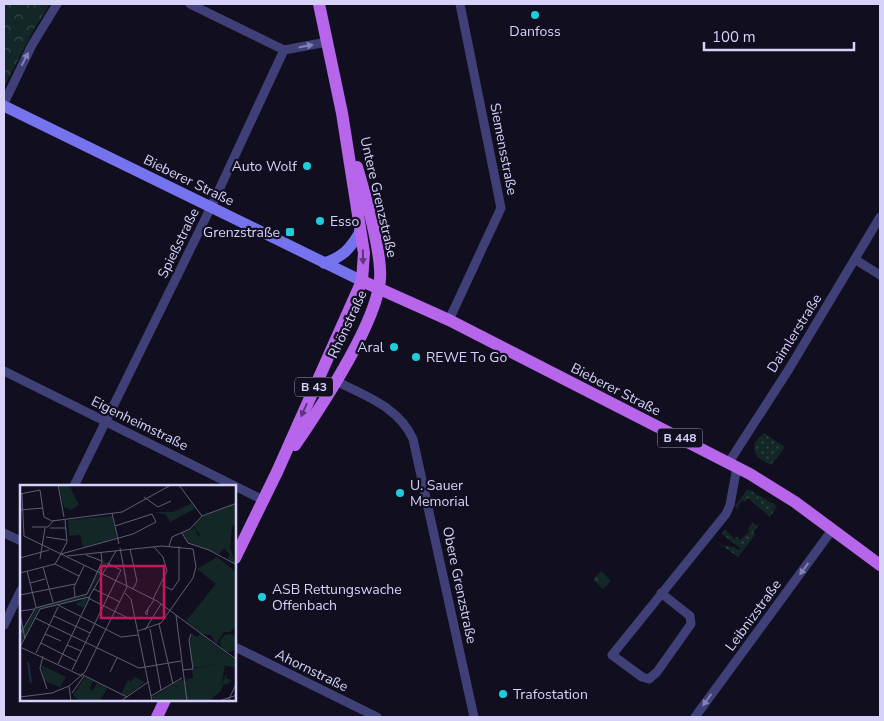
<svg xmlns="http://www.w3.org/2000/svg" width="884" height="721" font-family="'Nunito Sans',sans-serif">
	<defs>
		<pattern id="grass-dots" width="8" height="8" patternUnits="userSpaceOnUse" patternTransform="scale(1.25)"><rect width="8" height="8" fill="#132826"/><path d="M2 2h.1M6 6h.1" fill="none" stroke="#354646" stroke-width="1.8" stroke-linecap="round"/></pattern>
		<pattern id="park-crowns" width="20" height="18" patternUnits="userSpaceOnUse" patternTransform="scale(1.25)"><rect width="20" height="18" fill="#132826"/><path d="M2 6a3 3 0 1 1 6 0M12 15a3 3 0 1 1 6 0" fill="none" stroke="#354646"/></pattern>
	</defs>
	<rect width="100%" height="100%" fill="#110f1f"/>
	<g fill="url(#grass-dots)">
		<path d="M764 433 785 447 771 465C760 459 752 457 755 442Z"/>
		<polygon points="748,489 777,506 770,517 748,498 745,502 742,500 737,507 739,510 735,506"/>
		<polygon points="752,523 757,525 760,523 753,533 755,535 738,557 710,537 724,546 734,547 738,550 740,548 722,534 725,529 734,539 737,537 740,540 750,531 748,529"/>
	</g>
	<g fill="url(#park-crowns)">
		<polygon points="4,4 50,4 34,29 4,87"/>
		<polygon points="601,571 611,581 603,589 593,580"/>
	</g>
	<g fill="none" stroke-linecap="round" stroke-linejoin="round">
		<g stroke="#404078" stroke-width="9">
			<polyline points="190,4 284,50"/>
			<polyline points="284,50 327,42"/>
			<polyline points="4,103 32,45 57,4"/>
			<polyline points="856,260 880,275"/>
			<polyline points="449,320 501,208 460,4"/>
			<polyline points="4,371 263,500"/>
			<path d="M336 381C365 396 399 407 413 439L474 717"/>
			<polyline points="729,462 789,369 880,217"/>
			<polyline points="74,486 211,207 284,50"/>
			<polyline points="4,533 21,541"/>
			<polyline points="661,593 690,616 691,624 657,672 649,679 642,677 612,655 726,514 730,505 737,467"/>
			<polyline points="4,625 21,590"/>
			<polyline points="235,647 377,717"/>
			<polyline points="695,717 832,530"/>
		</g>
		<g stroke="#7574ee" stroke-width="11">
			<polyline points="4,106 362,281"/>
			<path d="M324 263C343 257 350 249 360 232"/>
		</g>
		<g stroke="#b766ec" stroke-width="12">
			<polyline points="362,281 449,320 750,474 795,502 880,565"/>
			<path d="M295 445C321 407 377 323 380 279 382 252 365 195 357 167"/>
			<polyline points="235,558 277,472 362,281 364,253 342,113 319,4"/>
			<polyline points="157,717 165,700"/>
		</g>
	</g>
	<defs><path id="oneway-solid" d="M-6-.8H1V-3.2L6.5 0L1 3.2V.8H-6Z" transform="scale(1.25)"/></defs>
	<g fill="#8482b2">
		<use href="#oneway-solid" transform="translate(306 46) rotate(-11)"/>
		<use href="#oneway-solid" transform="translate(25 59) rotate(-63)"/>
		<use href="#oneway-solid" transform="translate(804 569) rotate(126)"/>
		<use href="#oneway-solid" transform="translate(707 700) rotate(126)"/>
	</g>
	<g fill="#5c367b">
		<use href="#oneway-solid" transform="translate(363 257) rotate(89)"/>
		<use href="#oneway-solid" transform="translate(304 410) rotate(114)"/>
	</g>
	<g fill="#1bcedd" stroke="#110f1f" stroke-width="2">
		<circle cx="535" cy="15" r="5"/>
		<circle cx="307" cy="166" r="5"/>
		<circle cx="320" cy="221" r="5"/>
		<rect x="285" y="227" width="10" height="10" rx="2.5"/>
		<circle cx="394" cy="347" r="5"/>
		<circle cx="416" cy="357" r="5"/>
		<circle cx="400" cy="493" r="5"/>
		<circle cx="262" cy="597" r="5"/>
		<circle cx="503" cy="694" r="5"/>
	</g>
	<g text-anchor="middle" stroke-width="4.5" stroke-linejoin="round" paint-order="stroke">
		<g fill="#110f1f" stroke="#9b98b8" stroke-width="1">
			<rect x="295" y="377.5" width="38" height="19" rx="4"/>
			<rect x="657.5" y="428.5" width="45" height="19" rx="4"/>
		</g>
		<g font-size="12" font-weight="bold" fill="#d6d2fa">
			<text x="314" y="391">B 43</text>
			<text x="680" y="442">B 448</text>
		</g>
		<g font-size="14" fill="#d6d2fa" stroke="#110f1f" text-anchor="start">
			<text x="535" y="36" text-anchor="middle">Danfoss</text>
			<text x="297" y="171" text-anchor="end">Auto Wolf</text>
			<text x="330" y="226">Esso</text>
			<text x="280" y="237" text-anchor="end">Grenzstraße</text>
			<text x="384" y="352" text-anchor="end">Aral</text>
			<text x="426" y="362">REWE To Go</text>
			<text x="410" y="490">U. Sauer<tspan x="410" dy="16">Memorial</tspan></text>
			<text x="272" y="594">ASB Rettungswache<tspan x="272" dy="16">Offenbach</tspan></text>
			<text x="513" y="699">Trafostation</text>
		</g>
		<g font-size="14" fill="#d6d2fa" stroke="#110f1f">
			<text transform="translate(504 149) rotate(79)" y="5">Siemensstraße</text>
			<text transform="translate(189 180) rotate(26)" y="5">Bieberer Straße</text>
			<text transform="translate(379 197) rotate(77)" y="5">Untere Grenzstraße</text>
			<text transform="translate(178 243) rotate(-64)" y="5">Spießstraße</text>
			<text transform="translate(347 324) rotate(-65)" y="5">Rhönstraße</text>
			<text transform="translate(794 333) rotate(-58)" y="5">Daimlerstraße</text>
			<text transform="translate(616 389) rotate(27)" y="5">Bieberer Straße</text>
			<text transform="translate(140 423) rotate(26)" y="5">Eigenheimstraße</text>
			<text transform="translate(460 585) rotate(78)" y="5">Obere Grenzstraße</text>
			<text transform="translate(753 615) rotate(-54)" y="5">Leibnizstraße</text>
			<text transform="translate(312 670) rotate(26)" y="5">Ahornstraße</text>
		</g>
	</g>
	<g transform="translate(20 485)">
		<rect width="216" height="216" fill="#110f1f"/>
		<path d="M172 18 176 23 150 37 145 29 132 27H153ZM175 43 179 55 173 59 168 58 163 48ZM21 180 46 192 40 202 25 196ZM65 192 73 196 70 204 73 206 77 198 87 203 80 216H60L53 210Z" fill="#132826"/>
		<path d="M49 0 59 20 51 25 44 22 39 1ZM216 18V39L212 42 210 63 216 80 208 74 209 69 204 63 199 69 173 59 180 50 174 41 182 32ZM197 72 216 87V141L210 147H204L196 159 191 150 183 149 166 136 196 99 177 84ZM172 149 177 152 180 149 216 176V183L199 179 173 183 170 156ZM208 186 206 193 212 195 208 199H203L201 206 189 216H182L202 197ZM161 195 167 196 170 216H133L132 212Z" fill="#132826"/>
		<path d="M92 31 96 53 63 62 60 50 49 51 48 35Z" fill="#132826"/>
		<path d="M83 76 87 78 65 114 68 113 64 123 55 119 64 114 19 124 0 161V149L18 121 66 110ZM210 113 213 115 181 147 178 145 186 137 176 126 180 120 192 117 202 121ZM114 192 125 197 107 211 101 209 108 195 111 197Z" fill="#132826"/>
		<path d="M200 158a9 9 0 1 1 18 0a9 9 0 1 1-18 0ZM199 179 205 180 202 197 182 216H170L167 194 173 193 172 184Z" fill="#132826"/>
		<path fill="none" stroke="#152843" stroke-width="2.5" d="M8 177 11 198"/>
		<path fill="none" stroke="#605d77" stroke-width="1" d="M38 0 44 32M159 0 182 31M0 9 20 5 24 32 32 36M2 9 4 51 107 101M124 12 138 22 151 16M0 25 23 23M92 28 99 59M32 36 102 27 151 0M12 42H28L34 35M30 43H46M162 48 168 58 189 65 217 80M26 52 46 55M149 61 152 52 170 44 182 31 217 18M100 63 105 90M110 64 117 96 113 104M41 68 47 57 45 35M41 69 113 49 136 37 132 29 95 41M66 70 82 76M47 71 142 61 173 64 176 82 173 93 141 138 118 146M0 73 29 65M20 74 25 43M87 78 101 85M35 79 59 91M23 82 33 117M0 88 35 79 41 69M10 98 25 94M142 100 152 105 159 95V61M107 101 137 116 217 175M74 104 100 117M105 108 111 114 132 216M0 110 55 99M55 112 54 102 64 81M68 113 110 134 115 133M133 114 147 86 143 72 134 62M38 120 101 152 118 150M16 123 67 109 82 77 81 67M128 124 127 130 125 128 134 115M0 126 15 124M0 129 5 154M156 130 167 216M34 131 70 148M15 133 119 183 161 176M139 139 153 199M130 144 141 205M125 145 141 119M0 149 16 122 7 86M25 149 41 156M21 158 56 176M47 160 61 166M78 160 107 102 105 89M0 162 20 124 69 112 96 66M0 162 62 191M16 168 38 122M23 171 20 183 27 204M38 179 70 112M52 185 101 85M162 185 173 184 169 155 171 149M90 187 97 173M61 189 107 212M49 201 51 216M52 208 64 191M131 211 162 193M0 212 32 208 49 201 65 187 79 158M101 216 128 197M199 216 217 210M208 216 217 197"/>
		<path fill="#c2185b" fill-opacity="0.15" stroke="#c2185b" stroke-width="2.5" d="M81 81H144V133H81Z"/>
		<rect width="216" height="216" fill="none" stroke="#d6d2fa" stroke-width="2.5"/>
	</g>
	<rect width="884" height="721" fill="none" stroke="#d6d2fa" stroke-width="10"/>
	<path d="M704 42v8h150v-8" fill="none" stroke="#d6d2fa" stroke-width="2.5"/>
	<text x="712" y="42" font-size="15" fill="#d6d2fa" stroke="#110f1f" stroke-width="4" paint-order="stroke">100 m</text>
</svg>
